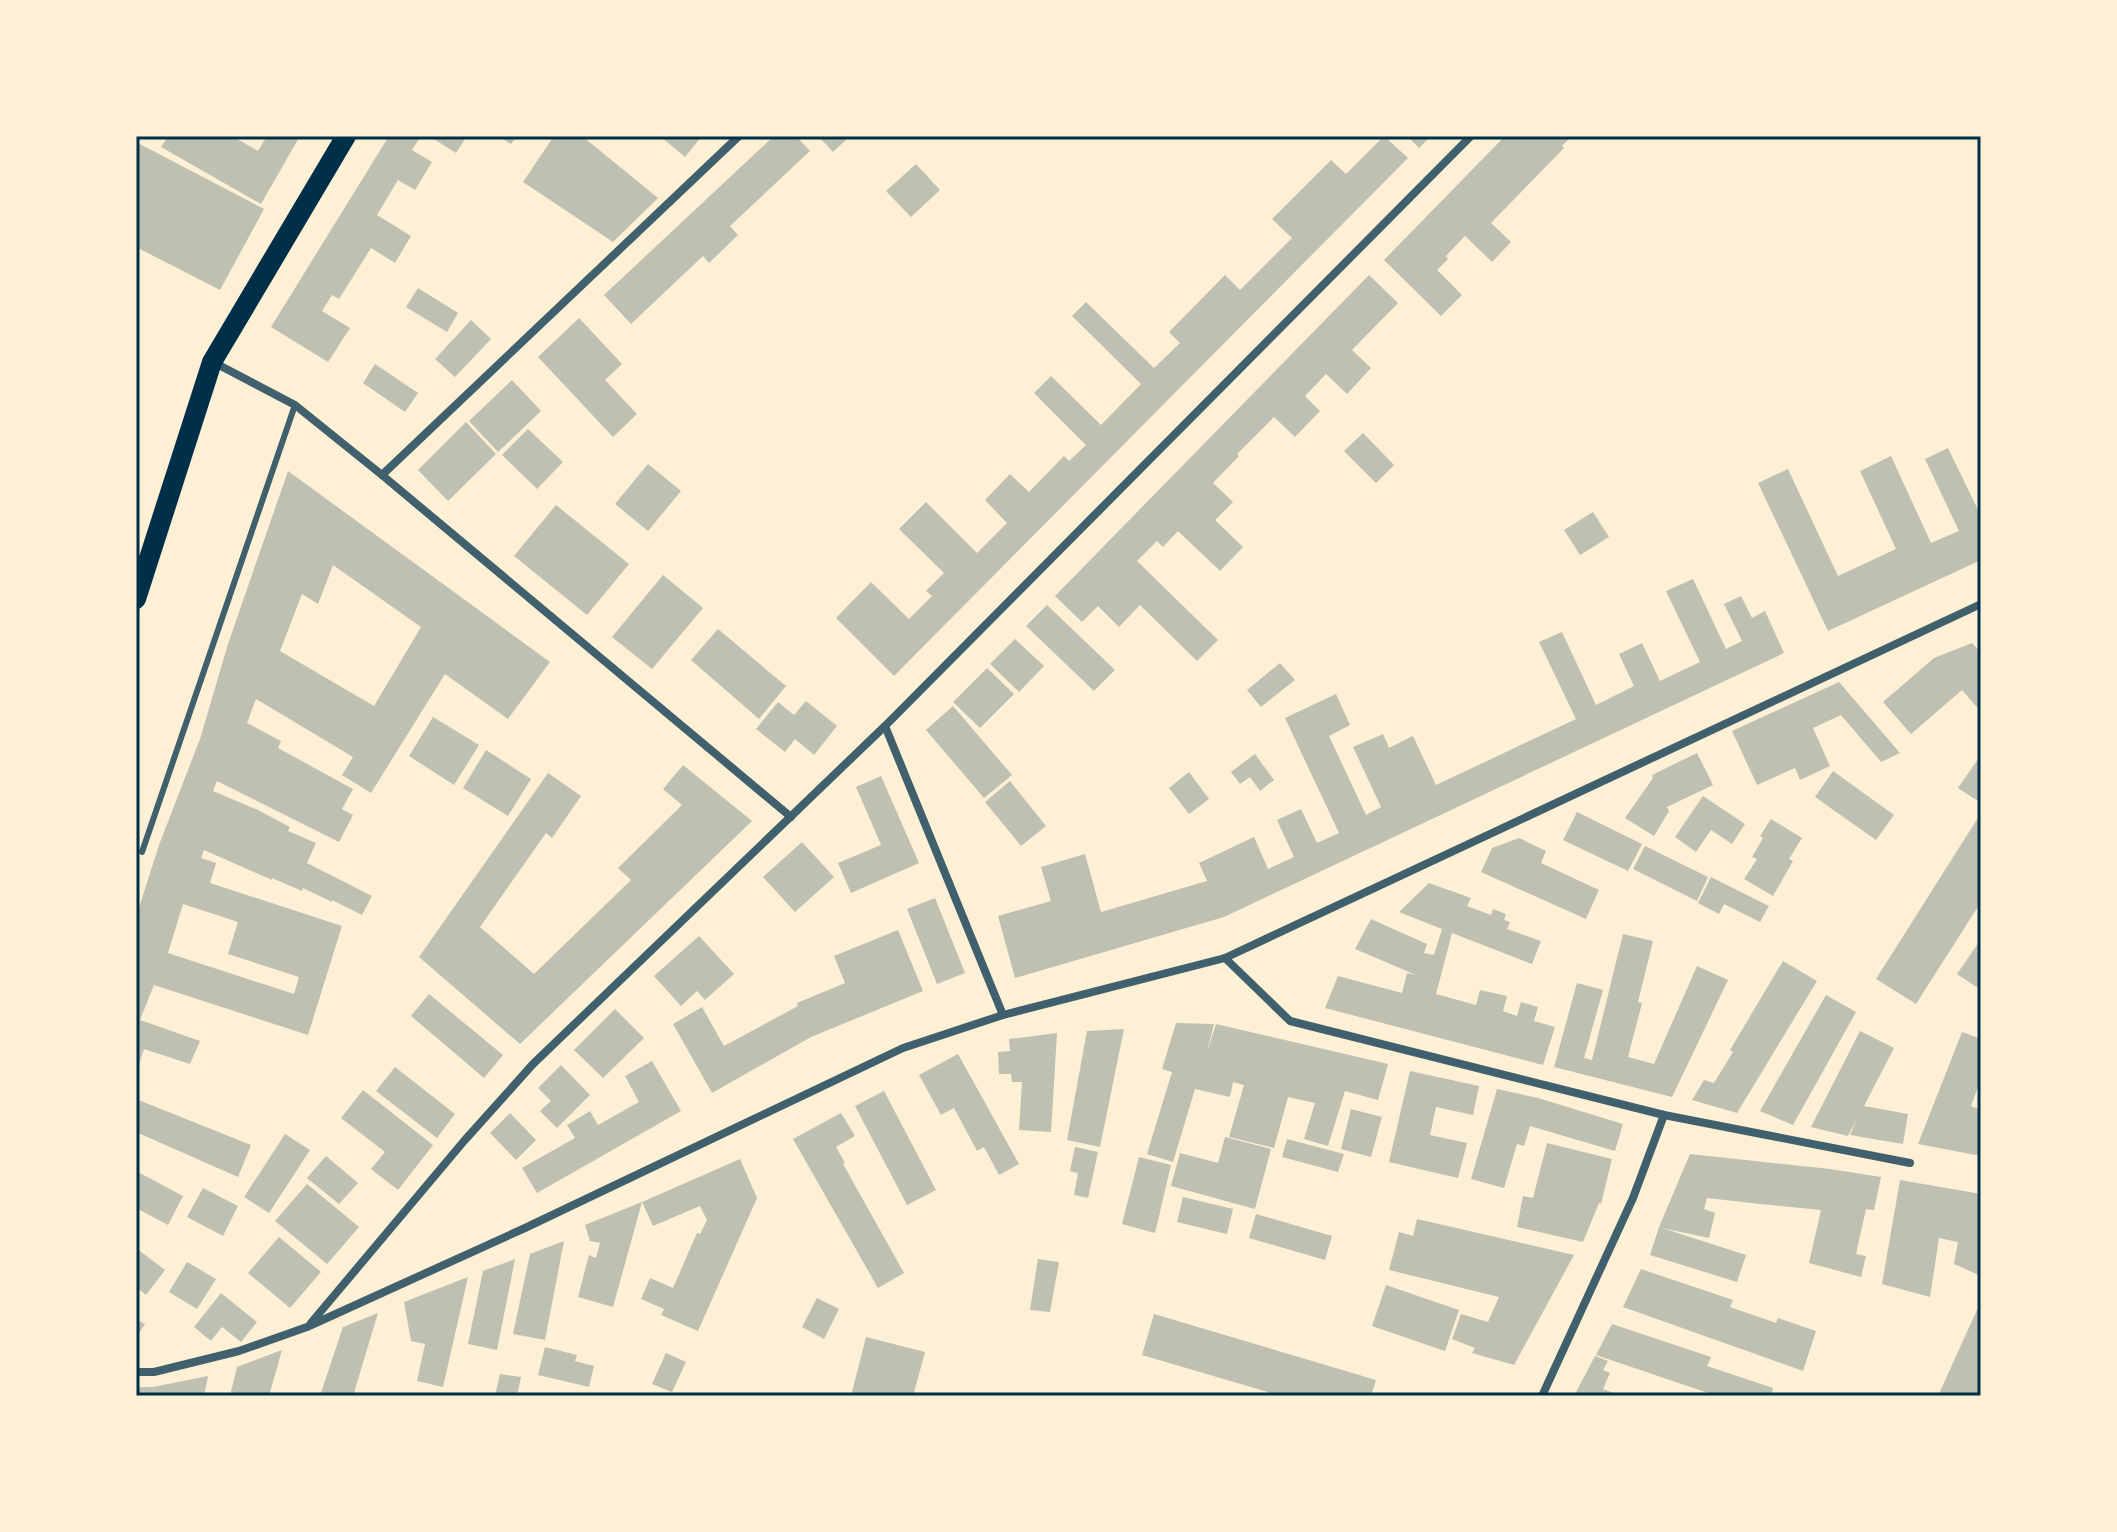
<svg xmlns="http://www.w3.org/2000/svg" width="2117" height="1532" font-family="Commissioner,sans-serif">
	<rect width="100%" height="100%" fill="#fdf0d5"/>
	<g fill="#bec0b2" fill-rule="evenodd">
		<polygon points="168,136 232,136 258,151 267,136 300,136 261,204 161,147"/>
		<polygon points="389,136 421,136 412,150 432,162 415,190 398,180 377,215 411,236 395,263 371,248 339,299 332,295 322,311 350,328 328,362 271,327"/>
		<polygon points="429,136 460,136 465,139 456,153"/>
		<polygon points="498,136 517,136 511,144"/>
		<polygon points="554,136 582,136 658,198 613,242 523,182"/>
		<polygon points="660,136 702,136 685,157"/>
		<polygon points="774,136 796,136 810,151 730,226 738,235 709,263 703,256 631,324 604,295"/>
		<polygon points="818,136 850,136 833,152"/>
		<polygon points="1384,136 1408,158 894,676 836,618 871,582 909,619 932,596 926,591 944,573 899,529 926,502 977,553 1007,523 985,500 1010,474 1029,492 1064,456 1069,461 1086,445 1034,393 1051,376 1101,425 1141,384 1072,316 1086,302 1154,368 1180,343 1169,332 1225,275 1240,290 1292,238 1272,219 1331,160 1346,174"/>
		<polygon points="1407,136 1431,136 1419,148"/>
		<polygon points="1505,136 1572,136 1562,146 1564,148 1491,223 1511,242 1492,262 1465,236 1446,256 1448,259 1437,270 1462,295 1441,316 1384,260"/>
		<polygon points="136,142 264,209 220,290 136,247"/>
		<polygon points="916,164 940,190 911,217 886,191"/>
		<polygon points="1369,275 1398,303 1352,350 1371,368 1347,394 1326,374 1305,396 1320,411 1295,437 1274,417 1237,454 1239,456 1213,483 1233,502 1215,520 1243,547 1220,571 1178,531 1163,547 1157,541 1137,561 1218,640 1197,661 1140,605 1119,627 1098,606 1082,622 1055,596"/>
		<polygon points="418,288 458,313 447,332 406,307"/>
		<polygon points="579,318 622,364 605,380 637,414 613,437 538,357"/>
		<polygon points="471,320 491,339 455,377 435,359"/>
		<polygon points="375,364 418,393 405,412 363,383"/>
		<polygon points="512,380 541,411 498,452 469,421"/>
		<polygon points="466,422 496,454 448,501 418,470"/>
		<polygon points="528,429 563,462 537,489 502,455"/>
		<polygon points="1363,433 1394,465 1376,483 1344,451"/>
		<polygon points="1948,448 1981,516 1981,560 1828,631 1758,483 1788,469 1838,576 1896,549 1860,471 1891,456 1931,543 1959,531 1925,459"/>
		<polygon points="648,464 681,491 648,531 615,504"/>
		<path d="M288 471 550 662 508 719 445 674 371 793 342 775 353 757 256 699 247 723 281 741 278 748 353 789 342 809 353 815 339 842 217 781 213 791 258 810 290 827 288 831 316 843 307 863 372 896 362 915 332 900V902L303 888 302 891 272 878V880L204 850 201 858 216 863 210 883 342 926 308 1035 154 985 140 1020 200 1041 190 1064 144 1049 136 1073V917L159 845 200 739 228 644ZM333 565 421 627 374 706 280 651 302 594 318 604ZM183 904 238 922 228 954 299 977 294 994 168 953Z"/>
		<polygon points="556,505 629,564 587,615 514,556"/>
		<polygon points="1593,512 1609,537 1580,555 1564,530"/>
		<polygon points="663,575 703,608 652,669 612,637"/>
		<polygon points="1693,579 1726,649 1742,641 1724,604 1741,596 1752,618 1765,611 1784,653 1224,917 1015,978 998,916 1051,901 1041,867 1085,854 1101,912 1207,881 1199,863 1254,837 1268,869 1294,857 1277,820 1301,809 1317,843 1339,833 1285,718 1336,694 1350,725 1329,736 1366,815 1381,807 1353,747 1383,734 1389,748 1413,736 1436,785 1576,719 1539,642 1562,632 1596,705 1634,686 1619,654 1642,643 1660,681 1700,662 1666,591"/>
		<polygon points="1047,605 1115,670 1094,691 1026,626"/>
		<polygon points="718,629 786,686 759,719 691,660"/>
		<polygon points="1015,639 1044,666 1019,692 990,664"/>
		<polygon points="1972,643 1981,653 1981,712 1962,690 1911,734 1883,702 1934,658"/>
		<polygon points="1280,663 1295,680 1261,707 1247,690"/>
		<polygon points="987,668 1014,694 980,728 953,702"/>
		<polygon points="1839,682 1900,753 1881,762 1841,715 1813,728 1830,766 1800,780 1795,768 1757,785 1732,731"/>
		<polygon points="806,701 837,726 814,755 795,739 785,752 756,729 778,702 794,715"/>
		<polygon points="953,706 1012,775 984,798 926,730"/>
		<polygon points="433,717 479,745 454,785 409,756"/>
		<polygon points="486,750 531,779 508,816 463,788"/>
		<polygon points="1697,753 1713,785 1667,807 1669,811 1654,836 1625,818 1653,778 1652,775"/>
		<polygon points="1255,754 1274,780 1260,791 1250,777 1240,784 1231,772"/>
		<polygon points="1981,755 1981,803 1958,788"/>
		<polygon points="683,765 752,821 520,1044 419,957 548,773 581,796 552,838 546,833 480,927 534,974 631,880 618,868 682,805 663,789"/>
		<polygon points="1833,771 1894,815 1876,840 1815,797"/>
		<polygon points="1189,772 1209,799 1189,814 1169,788"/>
		<polygon points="881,776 919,863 851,893 838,863 881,845 856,787"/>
		<polygon points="1010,781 1046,826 1021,846 985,802"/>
		<polygon points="1703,796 1745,824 1732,844 1711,830 1696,852 1675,837"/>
		<polygon points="1577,812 1642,844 1628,871 1563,840"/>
		<polygon points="1981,813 1981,902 1916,1004 1876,979"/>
		<polygon points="1771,819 1802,838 1789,859 1793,861 1773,896 1744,879 1757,859 1752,857 1763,838 1760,836"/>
		<polygon points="1519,838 1546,851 1541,863 1599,890 1586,919 1481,872 1492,848"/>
		<polygon points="802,842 834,877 795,912 763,877"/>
		<polygon points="1645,846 1708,877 1697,901 1633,869"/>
		<polygon points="1711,877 1769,906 1760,922 1724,904 1719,914 1698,903"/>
		<polygon points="1429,883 1471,898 1467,906 1491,915 1493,909 1506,914 1504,920 1510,922 1507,929 1541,941 1532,964 1452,933 1436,994 1476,1005 1480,990 1507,996 1503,1011 1517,1016 1521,1002 1538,1007 1534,1021 1555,1027 1543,1065 1325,1008 1338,976 1402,993 1407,973 1416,975 1355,949 1371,919 1427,944 1424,953 1434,955 1442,929 1399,912"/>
		<polygon points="935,898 965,973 937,984 907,909"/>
		<polygon points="898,930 923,991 811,1037 712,1093 673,1024 702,1007 724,1046 798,1006 797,1003 845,983 834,956"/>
		<polygon points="1623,934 1653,941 1638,1002 1642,1003 1628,1057 1654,1064 1697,966 1728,980 1672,1097 1554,1067 1577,983 1603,990 1584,1058 1592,1060"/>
		<polygon points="699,936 734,974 705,1000 697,991 681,1006 654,976"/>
		<polygon points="1981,939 1981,990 1957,974"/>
		<polygon points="1783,961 1817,981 1737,1113 1692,1100 1704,1080 1714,1083 1733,1052 1730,1050"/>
		<polygon points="429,994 503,1055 484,1078 411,1016"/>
		<polygon points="1826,995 1856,1012 1793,1125 1760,1111"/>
		<polygon points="615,1009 644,1038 603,1078 574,1050"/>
		<polygon points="1176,1023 1214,1024 1207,1052 1216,1024 1388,1064 1378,1100 1345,1091 1328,1146 1304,1139 1315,1103 1288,1097 1274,1148 1229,1137 1244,1085 1233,1082 1230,1097 1195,1089 1173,1162 1147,1154 1172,1072 1162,1069"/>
		<polygon points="1124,1029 1100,1147 1067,1140 1087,1031"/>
		<polygon points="1860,1031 1894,1048 1864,1106 1908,1114 1903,1144 1850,1135 1857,1118 1848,1136 1811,1127"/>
		<polygon points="1962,1032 1981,1039 1981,1079 1971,1106 1981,1110 1981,1156 1918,1144"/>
		<polygon points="1057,1033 1051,1132 1019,1130 1022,1082 1012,1082 1011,1074 999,1074 998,1052 1010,1051 1009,1039"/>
		<polygon points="958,1054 1019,1164 999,1175 984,1147 977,1151 954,1108 941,1115 919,1075"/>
		<polygon points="652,1061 681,1111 537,1193 522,1168 575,1138 567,1125 590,1111 598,1125 639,1102 625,1076"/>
		<polygon points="561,1065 590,1095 557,1128 540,1111 551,1101 538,1088"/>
		<polygon points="395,1067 455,1114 437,1138 376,1091"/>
		<polygon points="1410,1071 1479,1086 1473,1115 1436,1107 1430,1135 1467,1143 1458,1178 1389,1162"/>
		<polygon points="1497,1089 1538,1098 1623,1124 1615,1151 1530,1126 1524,1146 1517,1144 1504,1188 1471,1179"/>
		<polygon points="363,1090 433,1145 398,1190 371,1169 385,1152 341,1118"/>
		<polygon points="884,1091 936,1190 907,1205 855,1106"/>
		<polygon points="136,1099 251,1145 238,1177 136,1132"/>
		<polygon points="1351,1109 1382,1117 1371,1157 1341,1149"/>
		<polygon points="510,1113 536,1140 516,1160 490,1133"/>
		<polygon points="841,1113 855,1136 836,1147 845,1163 843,1164 904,1273 878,1288 793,1139"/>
		<polygon points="285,1134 310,1150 269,1213 244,1197"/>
		<polygon points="1225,1137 1271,1149 1255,1209 1171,1186 1180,1153 1218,1163"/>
		<polygon points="1287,1139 1344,1154 1338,1172 1282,1157"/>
		<polygon points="1547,1143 1612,1159 1601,1204 1599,1203 1583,1242 1517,1227 1523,1196 1533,1198"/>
		<polygon points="1075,1147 1098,1152 1088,1198 1074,1195 1078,1173 1070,1171"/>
		<polygon points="1690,1154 1830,1169 1881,1177 1874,1210 1866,1209 1856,1254 1866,1256 1861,1277 1809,1263 1821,1210 1760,1204 1707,1198 1704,1209 1715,1213 1709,1238 1662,1228 1746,1255 1737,1282 1650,1255 1659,1227"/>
		<polygon points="326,1156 358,1183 339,1204 307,1178"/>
		<polygon points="1139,1157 1171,1165 1155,1233 1122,1224"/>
		<polygon points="740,1159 757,1198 698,1331 661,1315 664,1309 641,1299 650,1278 673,1288 697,1233 700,1234 707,1220 700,1206 653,1226 642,1202"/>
		<polygon points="136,1171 183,1196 168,1225 136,1208"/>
		<polygon points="1900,1180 1981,1194 1981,1276 1954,1264 1958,1242 1939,1238 1930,1297 1882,1284"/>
		<polygon points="307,1184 359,1227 327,1264 275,1221"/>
		<polygon points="203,1188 238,1206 223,1236 187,1217"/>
		<polygon points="1183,1197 1233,1209 1227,1234 1177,1222"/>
		<polygon points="642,1202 613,1307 578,1297 589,1255 596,1258 600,1243 590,1241 585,1225"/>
		<polygon points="1256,1214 1332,1236 1325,1260 1249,1238"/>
		<polygon points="1417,1219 1574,1255 1514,1365 1472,1353 1475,1348 1452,1339 1461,1314 1488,1322 1499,1297 1389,1270 1399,1232 1413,1236"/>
		<polygon points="279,1237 321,1272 290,1308 248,1273"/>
		<polygon points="564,1241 545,1340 513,1334 530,1254"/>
		<polygon points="136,1248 165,1270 146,1295 136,1287"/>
		<polygon points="515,1259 497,1350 468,1344 483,1271"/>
		<polygon points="1038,1259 1059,1262 1050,1312 1030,1310"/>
		<polygon points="187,1262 216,1279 197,1309 169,1292"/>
		<polygon points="1641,1269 1733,1300 1730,1307 1776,1323 1778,1318 1816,1331 1803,1371 1623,1307"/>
		<polygon points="468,1277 443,1387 417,1381 425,1344 411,1341 404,1302"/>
		<polygon points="1386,1285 1459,1310 1445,1351 1372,1326"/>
		<polygon points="221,1293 257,1322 241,1342 222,1327 211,1341 194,1327"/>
		<polygon points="817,1298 839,1309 824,1339 802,1327"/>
		<polygon points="1981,1301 1981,1396 1938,1396"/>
		<polygon points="378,1313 353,1396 320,1396 343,1327"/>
		<polygon points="1154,1314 1376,1380 1371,1396 1281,1396 1142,1355"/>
		<polygon points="136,1319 145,1324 136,1338"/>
		<polygon points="1612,1324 1711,1357 1707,1366 1773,1388 1771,1396 1717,1396 1596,1355"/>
		<polygon points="866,1337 925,1352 913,1396 851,1396"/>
		<polygon points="545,1347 577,1355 575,1361 594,1366 589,1387 538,1375"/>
		<polygon points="282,1350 269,1396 230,1396 237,1367"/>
		<polygon points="666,1353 686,1362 672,1392 652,1384"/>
		<polygon points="1595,1356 1608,1361 1603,1370 1610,1373 1603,1389 1622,1396 1574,1396"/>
		<polygon points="500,1374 521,1377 517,1396 495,1396"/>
		<polygon points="208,1376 204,1396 136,1396 136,1387 153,1387"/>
	</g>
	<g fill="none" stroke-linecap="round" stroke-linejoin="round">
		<polyline stroke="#3f606c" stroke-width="6" points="142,852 295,405"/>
		<g stroke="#3f606c" stroke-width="8">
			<polyline points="213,362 295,405 382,475 791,817"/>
			<polyline points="382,475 739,136"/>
			<polyline points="885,726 1003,1015"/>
			<polyline points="1225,958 1290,1021 1664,1115 1910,1163"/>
			<polyline points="311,1323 464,1141 533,1064 885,726 1471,136"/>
			<polyline points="136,1372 154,1372 239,1351 307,1327 525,1228 903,1048 1003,1015 1225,958 1981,604"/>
			<polyline points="1542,1396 1633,1198 1664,1115"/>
		</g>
		<polyline stroke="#003049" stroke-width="20" points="136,599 212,362 346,136"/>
	</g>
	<rect width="2117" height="1532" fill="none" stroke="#fdf0d5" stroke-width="276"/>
	<rect x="138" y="138" width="1841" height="1256" fill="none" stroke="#003049" stroke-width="3"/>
</svg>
